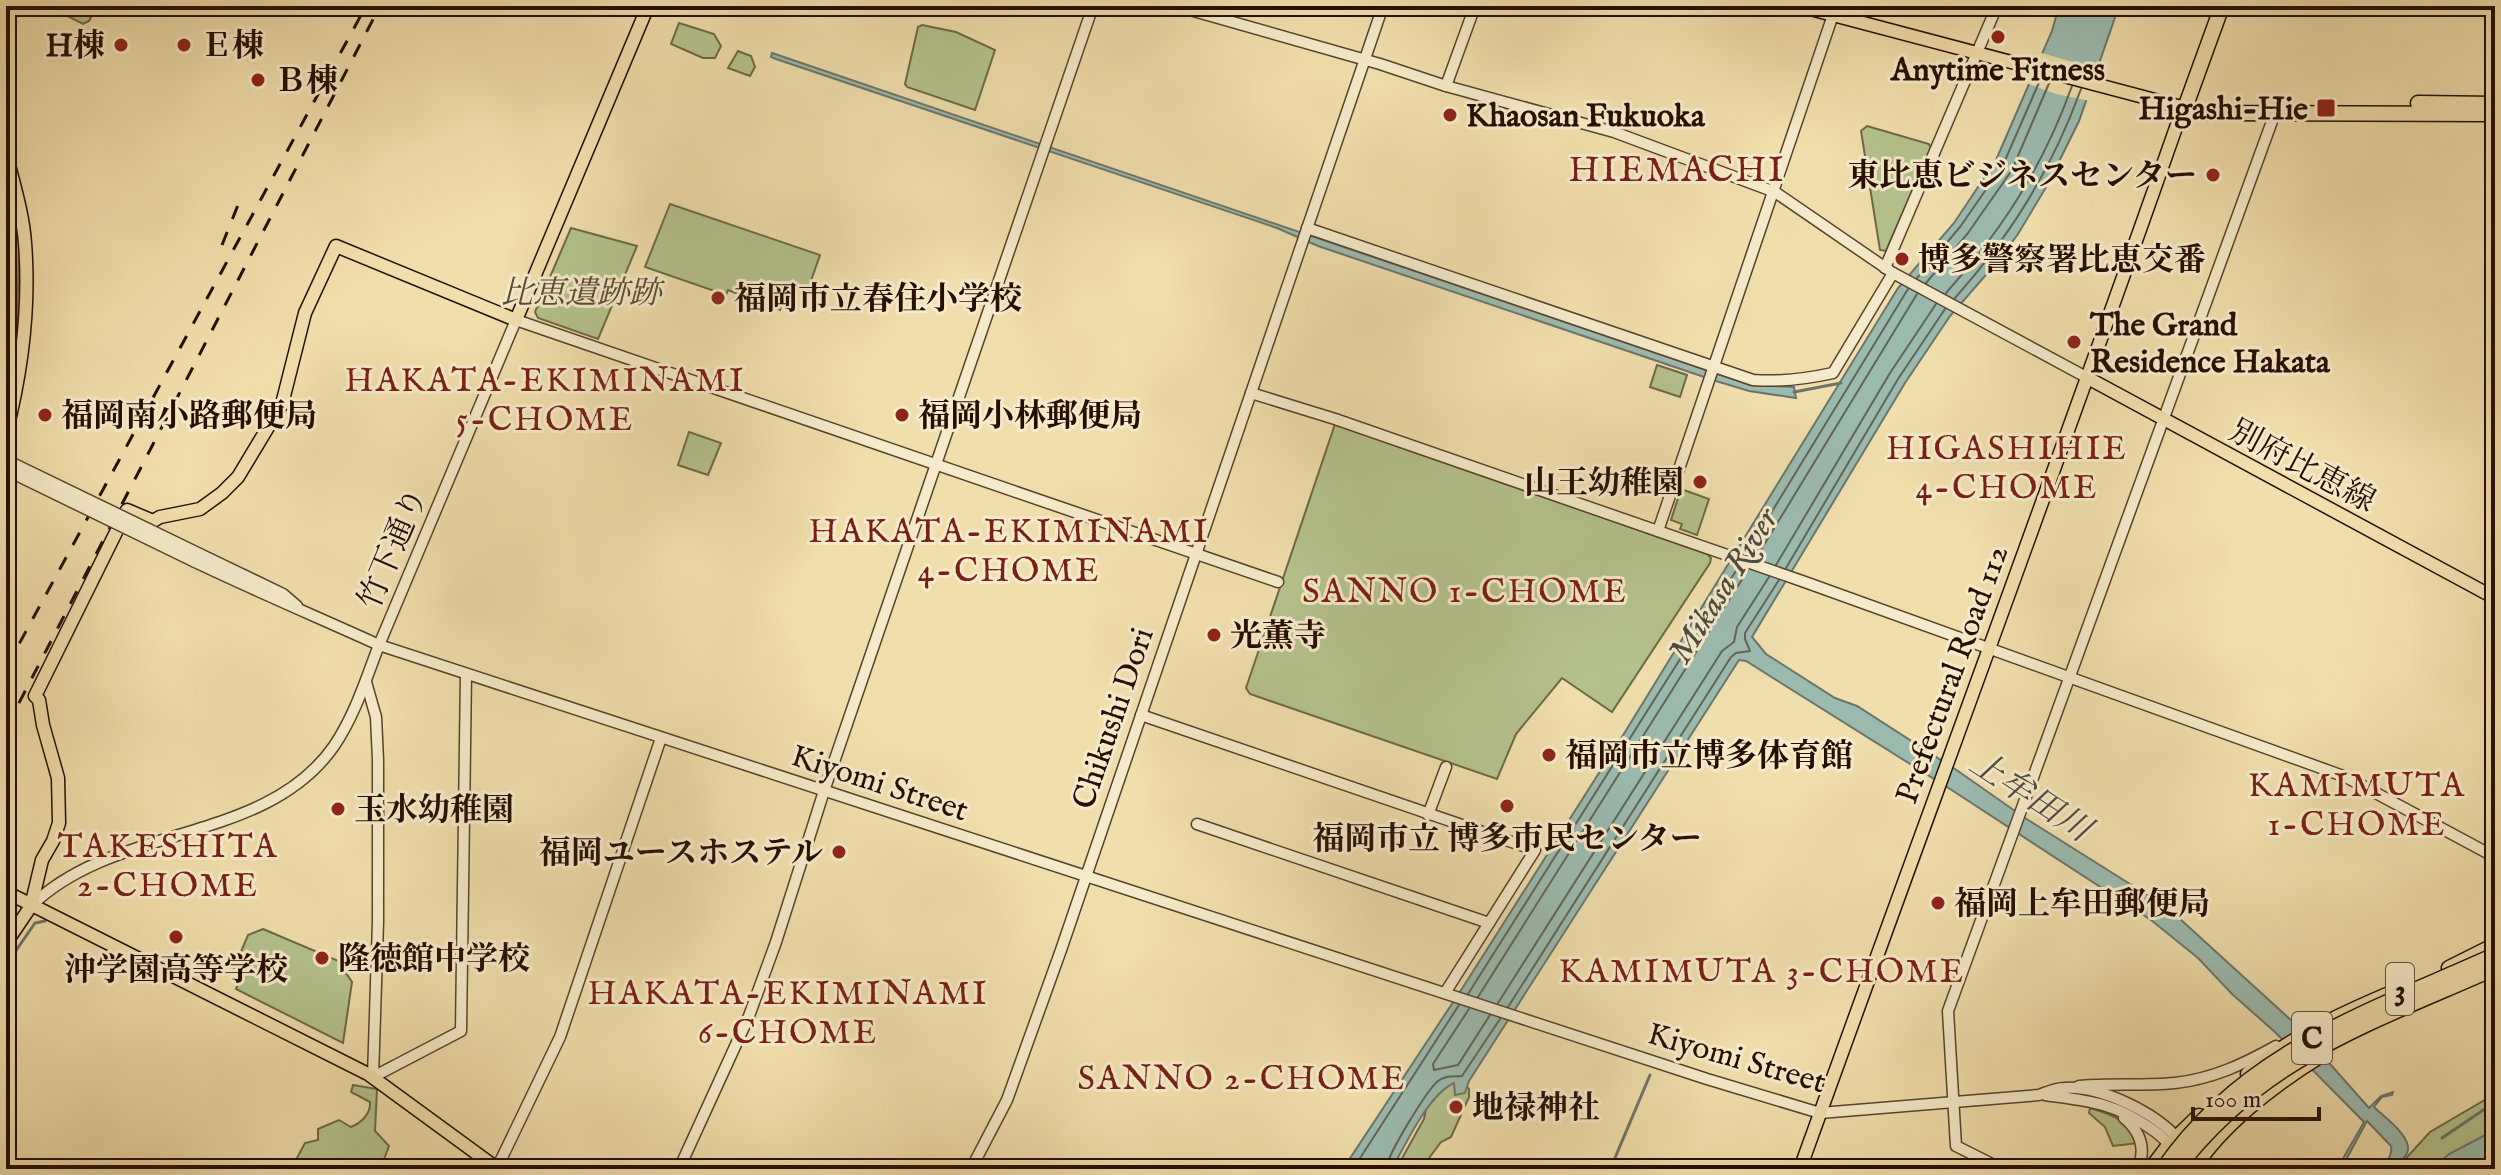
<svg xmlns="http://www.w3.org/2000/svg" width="2501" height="1175" font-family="'IM FELL English','Noto Serif JP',serif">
	<rect width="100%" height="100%" fill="#f0deac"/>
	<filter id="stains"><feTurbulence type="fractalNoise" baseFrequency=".0025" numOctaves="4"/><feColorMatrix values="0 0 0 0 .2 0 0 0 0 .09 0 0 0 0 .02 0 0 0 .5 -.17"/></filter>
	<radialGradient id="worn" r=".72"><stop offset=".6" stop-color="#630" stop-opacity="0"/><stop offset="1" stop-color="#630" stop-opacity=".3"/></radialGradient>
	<g fill="#b5c28d" stroke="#6e6848" stroke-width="2">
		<polygon points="48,6 97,6 89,21 83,24"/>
		<polygon points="679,23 714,34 721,46 715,58 703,58 671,44"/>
		<polygon points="922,25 956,32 995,50 975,110 907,87 905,84 918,27"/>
		<polygon points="738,51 751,56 755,67 750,76 728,68"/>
		<polygon points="1867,126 1929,144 1931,148 1886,251 1880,250 1861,131"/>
		<polygon points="6,176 19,241 17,338 6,353"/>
		<polygon points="670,204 820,255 807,292 792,285 787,288 780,310 728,290 726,295 645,267"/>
		<polygon points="571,228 637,246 598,339 538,318 535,312"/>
		<polygon points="1657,365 1687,375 1680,397 1650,387"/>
		<polygon points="1335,424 1707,554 1711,558 1710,563 1612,712 1562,678 1516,734 1497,779 1250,694 1246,688"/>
		<polygon points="689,432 721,443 708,475 678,465"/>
		<polygon points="1681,489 1709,499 1697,535 1680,529 1682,524 1671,520"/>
		<polygon points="263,929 348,965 346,973 352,982 343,1043 236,989 239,981 232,973 248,935"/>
		<polygon points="1463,1081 1469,1089 1469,1097 1451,1137 1441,1142 1421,1169 1396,1169 1424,1119 1427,1103 1439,1085"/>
		<path d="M353 1085 377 1089 375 1131 389 1146 383 1162 375 1169H291L305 1143 318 1140V1129L339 1120 351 1127C361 1123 371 1114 370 1102L351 1092Z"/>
		<polygon points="2495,1094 2495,1169 2396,1169 2430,1132"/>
		<path d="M2090 1108C2117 1116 2124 1119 2139 1143L2113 1146 2105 1127 2089 1113Z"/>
	</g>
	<g fill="#9bbbaf" stroke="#6d756a" stroke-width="2">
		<path d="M2059 6H2119L2079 121 2048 184 2018 234 1998 261 1950 316 1905 383 1752 637 1766 654 1835 698 1857 706 1958 771 2025 818 2168 908 2293 1022 2369 1108 2381 1096 2393 1092 2392 1095 2382 1097 2374 1107C2384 1117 2414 1138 2407 1153 2404 1159 2398 1164 2394 1169H2380C2386 1162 2393 1156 2391 1146L2367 1121 2341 1169H2337L2364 1122 2276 1033 2232 994 2198 958 2151 920 1950 789 1746 661 1739 660 1469 1081 1465 1093 1455 1095 1454 1083C1429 1094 1405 1145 1392 1169H1343L1465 984 1625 732 1898 288 1954 223 1996 160 2052 31Z"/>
		<polygon points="772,53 1709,371 1750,385 1794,387 1796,398 1749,391 1716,381 1318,246 1277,228 776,59 771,57"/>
		<polygon points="2495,1130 2495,1169 2431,1169 2449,1154"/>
	</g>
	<polygon fill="#f0deac" points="2038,52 2101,70 2090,101 2056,94 2026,83"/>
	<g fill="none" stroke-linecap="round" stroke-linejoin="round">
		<g stroke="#626458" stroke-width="2">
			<polyline points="1917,278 1960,227 2003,165 2041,78"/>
			<polyline points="1926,283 1968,233 2012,170 2050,81"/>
			<path d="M1946 293C2002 230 2043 167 2072 86"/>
			<path d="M1955 298C2011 235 2052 169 2081 89"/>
			<polyline points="1746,554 1908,289"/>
			<polyline points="1756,558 1917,294"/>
			<polyline points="1776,565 1890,373 1936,304"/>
			<polyline points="1786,568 1898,379 1945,309"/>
			<polyline points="1468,994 1739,566"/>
			<polyline points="1478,997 1748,570"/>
			<polyline points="1498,1003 1722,651 1734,642 1737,627 1769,577"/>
			<polyline points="1508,1007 1731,657 1736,653 1750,651 1745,639 1745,633 1779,580"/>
			<polyline points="1469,1009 1433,1064 1434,1070 1458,1065 1490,1015"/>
			<polyline points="1353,1169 1459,1005"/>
			<path d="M1386 1169C1387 1155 1427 1090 1438 1081 1446 1075 1454 1077 1462 1076L1500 1019"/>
		</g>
		<g stroke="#6d756a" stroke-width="3">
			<polyline points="1794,392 1841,383"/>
			<polyline points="6,965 35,923 45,921"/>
			<polyline points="2493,1079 2495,1079"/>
			<polyline points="2442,1138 2495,1102"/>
			<polyline points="1612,1165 1650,1075"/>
		</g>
		<g stroke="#5a412c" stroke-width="13">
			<g id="minor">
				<polyline points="1176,6 1380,64 1446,86 1614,132 1775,192 1893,273 2086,377"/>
				<polyline points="1446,86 1475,6"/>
				<path d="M1307 228 1753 380C1781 382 1806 379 1833 373L1893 273"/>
				<polyline points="1885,268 1997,6"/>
				<polyline points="1251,393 1335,419 1802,581 2346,777 2495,857"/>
				<polyline points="1658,531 1836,6"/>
				<polyline points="200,554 283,594 297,606"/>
				<path d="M195 562C256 591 317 617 379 645L1707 1079 1820 1113 2039 1095C2047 1092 2056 1088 2064 1088 2100 1085 2156 1113 2179 1140"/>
				<polyline points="366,682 376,717 378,760 378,922 373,1077 461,1031 466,674"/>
				<polyline points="1141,715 1535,850 1445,993"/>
				<polyline points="1428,815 1446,767"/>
				<polyline points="1197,824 1489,923"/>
				<path d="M31 906C116 823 265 845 334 746 355 715 366 679 379 645L516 320 1278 582"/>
				<path d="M2079 1086C2111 1083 2143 1086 2175 1083 2212 1079 2244 1064 2276 1046"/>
				<path d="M2045 1095C2089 1101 2112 1102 2150 1128 2159 1134 2167 1140 2172 1149"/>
				<path d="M2125 1114 2124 1118C2141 1132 2146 1149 2138 1169"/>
				<polyline points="497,1168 560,1037 661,738"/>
				<polyline points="679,1169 749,1016 776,942 824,791 1093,6"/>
				<polyline points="971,1169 1007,1100 1061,950 1383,6"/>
				<polyline points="2002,1169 1956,1146 1948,1011 2275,113"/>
			</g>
		</g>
		<g stroke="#280d02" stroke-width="15">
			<g id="major">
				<path d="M1799 6 2185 108 2179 119C2056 470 1926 819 1800 1169"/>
				<path d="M6 153C13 182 23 213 25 243 30 307 22 371 6 433"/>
				<polyline points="2086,377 2495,598"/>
				<polyline points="6,892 368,1074 498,1169"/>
				<polyline points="6,943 31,906 42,860 53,841 59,823 58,778 43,725 39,700 35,696 127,510 153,521 160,517 200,509 222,493 238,477 282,404 305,313 336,246 516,320 648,6"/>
			</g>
		</g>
		<g stroke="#280d02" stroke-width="17">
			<g id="highway">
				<polyline points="2418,103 2495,104"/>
				<polyline points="2185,108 2207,113 2495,114"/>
				<polyline points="2185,108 2222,6"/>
				<polyline points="2449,968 2495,945"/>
				<path d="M2248 1074C2295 1034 2351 1010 2408 986"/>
				<polyline points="2151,1169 2170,1144 2199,1116"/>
				<path d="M2193 1169C2221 1125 2273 1085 2318 1057"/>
			</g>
		</g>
		<use href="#minor" stroke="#f5eac9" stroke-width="10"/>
		<use href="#major" stroke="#f0deac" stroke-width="12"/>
		<use href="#highway" stroke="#f0deac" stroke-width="14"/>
		<g stroke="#280d02" stroke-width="3" stroke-dasharray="14 14" stroke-linecap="butt">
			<polyline points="222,245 242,195"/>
			<polyline points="6,668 366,6"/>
			<polyline points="6,728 380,6"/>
		</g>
		<g stroke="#5a412c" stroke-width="13" stroke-linecap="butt">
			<g id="minor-bridge">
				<polyline points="6,460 200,554"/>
				<polyline points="6,470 195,562"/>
			</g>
		</g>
		<g stroke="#280d02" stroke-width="17" stroke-linecap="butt">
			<g id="highway-bridge">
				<path d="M2163 1169C2244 1051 2371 1011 2495 955"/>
				<path d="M2177 1169C2262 1057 2372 1023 2495 968"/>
			</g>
		</g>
		<use href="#minor-bridge" stroke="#f5eac9" stroke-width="10"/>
		<use href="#highway-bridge" stroke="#f0deac" stroke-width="14"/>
	</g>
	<g fill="#8f2418" stroke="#f5eac9" stroke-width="3">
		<circle cx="1998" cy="37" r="8"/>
		<circle cx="121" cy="45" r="8"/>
		<circle cx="184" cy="45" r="8"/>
		<circle cx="258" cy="80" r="8"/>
		<rect x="2316" y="98" width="20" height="20" rx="4"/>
		<circle cx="1450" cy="115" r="8"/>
		<circle cx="2213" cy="175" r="8"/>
		<circle cx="1902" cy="259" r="8"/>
		<circle cx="718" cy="298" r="8"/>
		<circle cx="2074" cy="342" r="8"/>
		<circle cx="45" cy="415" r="8"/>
		<circle cx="902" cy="415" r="8"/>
		<circle cx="1700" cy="482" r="8"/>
		<circle cx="1214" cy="635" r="8"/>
		<circle cx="1549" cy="755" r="8"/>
		<circle cx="1507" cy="806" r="8"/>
		<circle cx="338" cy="809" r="8"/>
		<circle cx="839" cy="852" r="8"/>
		<circle cx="1938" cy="903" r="8"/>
		<circle cx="176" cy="937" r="8"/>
		<circle cx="322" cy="958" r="8"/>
		<circle cx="1456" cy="1107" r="8"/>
	</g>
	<g text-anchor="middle" stroke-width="6" stroke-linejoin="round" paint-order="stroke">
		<g fill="#f5eac9" stroke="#664f3e" stroke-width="2">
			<rect x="2386" y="963" width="28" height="52" rx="6"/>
			<rect x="2292" y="1012" width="40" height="52" rx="6"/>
		</g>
		<g font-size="30" font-weight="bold" fill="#280d02">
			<text x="2400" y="999">3</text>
			<text x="2312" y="1048">C</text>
		</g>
		<g font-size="32" font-weight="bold" fill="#280d02" stroke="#f5eac9" text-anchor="start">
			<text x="105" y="56" text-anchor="end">H棟</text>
			<text x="200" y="56">Ｅ棟</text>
			<text x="1998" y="80" text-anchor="middle">Anytime Fitness</text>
			<text x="274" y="91">Ｂ棟</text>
			<text x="2308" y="119" text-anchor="end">Higashi-Hie</text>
			<text x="1466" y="126">Khaosan Fukuoka</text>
			<text x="2197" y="186" text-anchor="end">東比恵ビジネスセンター</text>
			<text x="1918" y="270">博多警察署比恵交番</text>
			<text x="734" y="309">福岡市立春住小学校</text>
			<text x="2090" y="335">The Grand<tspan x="2090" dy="37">Residence Hakata</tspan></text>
			<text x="61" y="426">福岡南小路郵便局</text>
			<text x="918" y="426">福岡小林郵便局</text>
			<text x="1684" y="493" text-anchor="end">山王幼稚園</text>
			<text x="1230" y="646">光薫寺</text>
			<text x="1565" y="766">福岡市立博多体育館</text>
			<text x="354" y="820">玉水幼稚園</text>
			<text x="1507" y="849" text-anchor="middle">福岡市立 博多市民センター</text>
			<text x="823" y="863" text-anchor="end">福岡ユースホステル</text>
			<text x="1954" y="914">福岡上牟田郵便局</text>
			<text x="338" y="969">隆徳館中学校</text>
			<text x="176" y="980" text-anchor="middle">沖学園高等学校</text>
			<text x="1472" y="1118">地禄神社</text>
		</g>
		<g font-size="32" font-style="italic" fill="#594c33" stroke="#f5eac9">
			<text x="581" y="303">比恵遺跡跡</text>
		</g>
		<g font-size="32" fill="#280d02" stroke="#f5eac9">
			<text transform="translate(2303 465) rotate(28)" y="11">別府比恵線</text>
			<text transform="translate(392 548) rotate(-67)" y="11">竹下通り</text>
			<text transform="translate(1951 674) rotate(-70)" y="11">Prefectural Road 112</text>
			<text transform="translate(1112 718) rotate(-71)" y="11">Chikushi Dori</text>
			<text transform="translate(880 782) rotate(18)" y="11">Kiyomi Street</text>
			<text transform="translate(1737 1057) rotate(16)" y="11">Kiyomi Street</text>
		</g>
		<g font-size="34" letter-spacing="2" fill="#7a1f14" stroke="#f5eac9">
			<text x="545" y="391">HAKATA-EKIMINAMI<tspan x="545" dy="39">5-CHOME</tspan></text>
			<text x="2007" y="459">HIGASHIHIE<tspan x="2007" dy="39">4-CHOME</tspan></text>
			<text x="1009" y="542">HAKATA-EKIMINAMI<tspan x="1009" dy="39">4-CHOME</tspan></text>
			<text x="1465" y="602">SANNO 1-CHOME</text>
			<text x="2357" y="796">KAMIMUTA<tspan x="2357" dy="39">1-CHOME</tspan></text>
			<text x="168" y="857">TAKESHITA<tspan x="168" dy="39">2-CHOME</tspan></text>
			<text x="1762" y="982">KAMIMUTA 3-CHOME</text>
			<text x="788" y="1004">HAKATA-EKIMINAMI<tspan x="788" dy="39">6-CHOME</tspan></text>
			<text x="1242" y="1089">SANNO 2-CHOME</text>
		</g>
		<g font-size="34" font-style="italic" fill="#504a3f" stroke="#f5eac9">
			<text transform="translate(1722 585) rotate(-58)" y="12">Mikasa River</text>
			<text transform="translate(2031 795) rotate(33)" y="12">上牟田川</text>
		</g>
		<g font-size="36" letter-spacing="2" fill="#7a1f14" stroke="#f5eac9">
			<text x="1677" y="181">HIEMACHI</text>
		</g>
	</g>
	<rect width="2501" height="1175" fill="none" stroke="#f0deac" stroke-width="32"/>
	<rect x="8" y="8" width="2485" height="1159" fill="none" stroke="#280d02" stroke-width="4"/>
	<rect x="16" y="16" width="2469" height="1143" fill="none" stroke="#280d02" stroke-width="2"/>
	<path d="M2193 1107v12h126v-12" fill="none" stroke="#280d02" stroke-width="4"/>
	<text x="2205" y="1107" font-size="24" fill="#280d02" stroke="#f5eac9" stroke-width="6" paint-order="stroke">100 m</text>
	<rect width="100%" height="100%" filter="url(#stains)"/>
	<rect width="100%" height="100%" fill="url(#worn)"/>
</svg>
